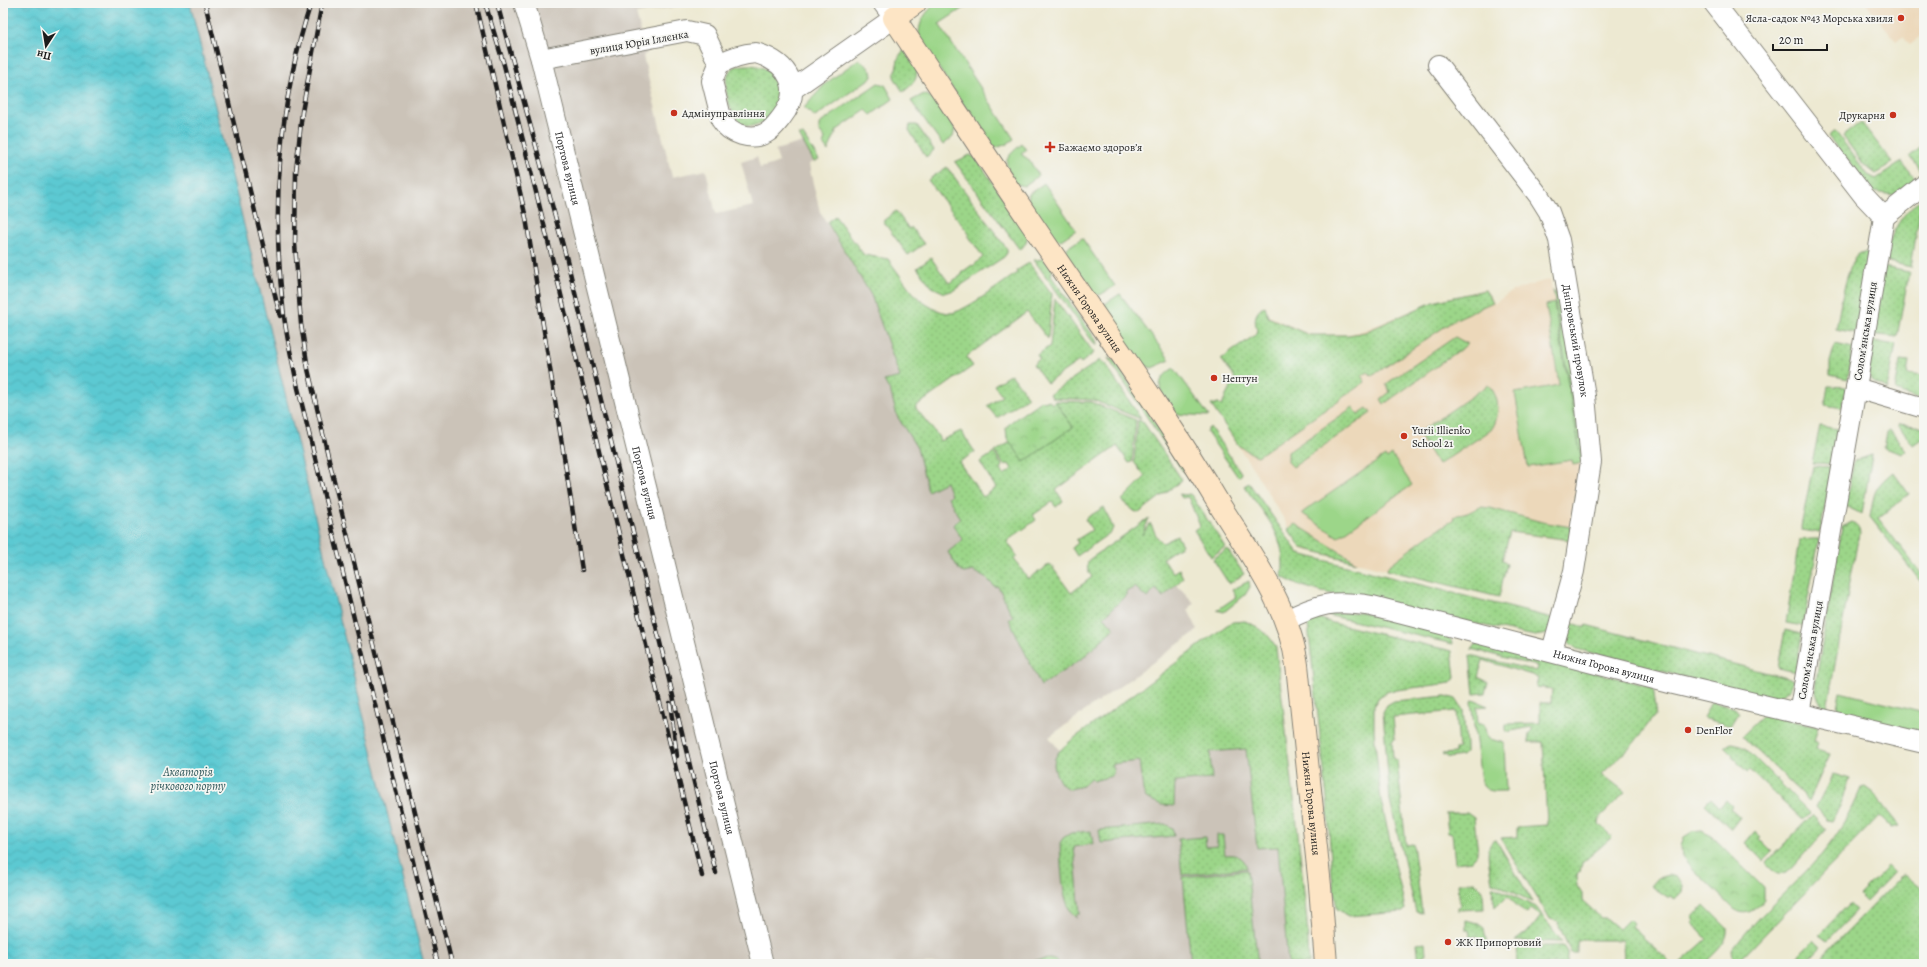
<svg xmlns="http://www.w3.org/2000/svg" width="1927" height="967" font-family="Alegreya,serif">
	<defs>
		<pattern id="park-crowns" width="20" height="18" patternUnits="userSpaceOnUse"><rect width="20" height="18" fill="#9cd689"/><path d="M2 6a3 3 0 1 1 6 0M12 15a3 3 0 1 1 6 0" fill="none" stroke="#86b776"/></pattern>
		<pattern id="garden-dots" width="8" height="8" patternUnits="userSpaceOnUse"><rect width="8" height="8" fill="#9cd689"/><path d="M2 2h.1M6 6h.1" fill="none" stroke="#86b776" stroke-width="1.8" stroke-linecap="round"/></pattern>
		<pattern id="water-waves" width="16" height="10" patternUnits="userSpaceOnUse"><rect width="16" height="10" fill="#5cc9d2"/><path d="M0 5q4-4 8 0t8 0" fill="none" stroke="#4facb4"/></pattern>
	</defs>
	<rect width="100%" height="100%" fill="#f6f6f2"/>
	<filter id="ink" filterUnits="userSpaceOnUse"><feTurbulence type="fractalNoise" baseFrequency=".025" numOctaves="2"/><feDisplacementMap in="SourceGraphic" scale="8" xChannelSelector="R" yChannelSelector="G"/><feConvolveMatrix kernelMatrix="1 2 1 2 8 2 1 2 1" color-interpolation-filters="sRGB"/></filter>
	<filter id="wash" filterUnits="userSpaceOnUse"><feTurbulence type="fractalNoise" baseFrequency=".012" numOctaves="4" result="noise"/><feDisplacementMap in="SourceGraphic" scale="16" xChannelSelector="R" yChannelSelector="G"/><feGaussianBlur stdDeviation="0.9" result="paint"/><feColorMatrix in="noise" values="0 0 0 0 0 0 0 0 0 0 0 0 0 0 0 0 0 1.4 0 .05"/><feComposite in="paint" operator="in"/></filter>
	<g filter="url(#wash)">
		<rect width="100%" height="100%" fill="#ede9d2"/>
		<g fill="#ecd8ba">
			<polygon points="1866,3 1924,3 1924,34 1910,45 1903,37 1896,41"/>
			<polygon points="1550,279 1582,463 1571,541 1510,533 1502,561 1507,563 1499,597 1302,549 1254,470 1217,414 1269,316 1309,334 1349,334 1364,330 1433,302 1485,289 1495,303 1512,291"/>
		</g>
		<polygon fill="#cbc3b8" points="190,3 695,3 636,14 647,53 643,56 672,177 706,170 716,214 753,206 741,162 757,157 760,168 771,165 779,162 775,150 803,142 813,162 809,164 811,175 820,212 871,295 900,377 884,382 891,393 897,416 917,448 928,491 946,482 951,495 948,497 960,519 953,525 963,540 948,552 968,571 973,571 987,579 995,587 998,586 1013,617 1009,620 1041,686 1084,657 1113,628 1103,617 1126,592 1135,586 1147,598 1156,589 1164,597 1176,584 1194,603 1188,610 1198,630 1049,737 1061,752 1270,670 1303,964 424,964"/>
		<g fill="#9cd689" stroke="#5c7952">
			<path d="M936 3H971L939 24 1014 139 1007 144 996 148 989 144 919 38C918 22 925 13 936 3Z"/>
			<polygon points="859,59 871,70 872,77 815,117 804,108 825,84"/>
			<polygon points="878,83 885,85 893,99 871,115 866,110 837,130 828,151 823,144 825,139 819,131 819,124"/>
			<polygon points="924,94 937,100 955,128 953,137 943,145 911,101"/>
			<polygon points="799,135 803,135 819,160 814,162"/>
			<path d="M1022 144 1026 150 1022 153V155L1028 159 1039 175 1024 186 1016 184C1003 163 1002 160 1022 144Z"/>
			<polygon points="1044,183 1076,230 1061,240 1054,239 1028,201 1029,194"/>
			<polygon points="1082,238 1115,286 1100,295 1092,294 1065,255 1067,248"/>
			<polygon points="1553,290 1562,297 1585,452 1571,541 1571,526 1582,463"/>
			<polygon points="1120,294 1170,360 1152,368 1141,364 1103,311 1106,303"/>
			<polygon points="1554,303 1582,463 1573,465 1572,460 1528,467 1515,393 1559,385 1546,305"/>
			<path d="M1174 368 1209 416 1175 414C1163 396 1149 383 1174 368Z"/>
			<polygon points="1392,455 1412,485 1338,537 1303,514 1303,512 1385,456 1387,459"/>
			<polygon points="1249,581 1250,587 1245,595 1224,612 1217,610 1236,597 1232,590"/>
			<polygon points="1360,612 1443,633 1450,639 1453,644 1323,614"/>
			<polygon points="1840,692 1924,713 1924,736 1836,712"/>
			<path d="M1473 700 1488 706 1477 707 1478 724H1484L1487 738 1504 743 1506 791C1494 791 1486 793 1481 782L1471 701Z"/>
			<polygon points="1050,959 1057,961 1057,964 1021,964 1020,962"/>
		</g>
		<g fill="url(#park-crowns)" stroke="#5c7952">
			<polygon points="1042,400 1044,402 1049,400 1052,404 1055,401 1073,427 1024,462 1007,438 1006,428 1011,422"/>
			<path d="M1701 831 1712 836 1764 888V899C1756 909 1747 918 1734 909L1688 864 1682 856 1681 846 1684 837 1692 832Z"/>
		</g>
		<g fill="url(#garden-dots)" stroke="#5c7952">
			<path d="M904 50C918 67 924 77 903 92L894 77 899 56Z"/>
			<path d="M751 65C793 69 785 120 751 126 731 130 717 77 733 68 738 65 745 65 751 65Z"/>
			<polygon points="1861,122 1892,162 1876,174 1863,164 1843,136"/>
			<polygon points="910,125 917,125 934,150 926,157 909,130"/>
			<polygon points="1835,131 1868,175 1876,179 1902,162 1916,180 1894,195 1873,192 1828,136"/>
			<polygon points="1924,145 1924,173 1923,174 1910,156"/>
			<polygon points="970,155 976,158 1028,234 1026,243 1020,250 955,162"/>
			<polygon points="947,167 1007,249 1007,253 1004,257 954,290 945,293 932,287 917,268 931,258 949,283 962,275 961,273 972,265 973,266 983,257 968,235 969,234 928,180"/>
			<path d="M1922 199 1911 267 1884 261C1890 236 1899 214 1922 199Z"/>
			<polygon points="896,211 909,229 911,227 924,244 908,255 883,221"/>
			<path d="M835 216 864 255 888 259C897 271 906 285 916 296 925 305 939 313 951 313 964 312 1004 282 1017 273L1016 271 1029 263 1052 294 1048 339 1027 312 966 357 973 366 915 407 938 436 940 441 961 431 975 452 959 462 983 497 996 488 980 462 994 453 1002 465 1000 470 1004 475 1012 469 1009 464 1004 465 995 452 1010 442 1024 462 1073 427 1055 401 1091 402 1136 420 1132 462 1129 463 1117 446 1056 490 1063 501 1056 507 1052 502 1033 515 1036 520 1007 541 1017 556 1014 559 1028 579 1050 564 1071 593 1092 577C1088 571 1085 565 1090 559L1149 518 1142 535 1150 523 1157 537 1163 543 1177 536 1182 545 1163 558 1172 573 1179 569 1183 578 1163 597 1156 589 1147 598 1135 587 1126 592V595L1104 617 1114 628 1084 657 1041 686 1009 619 1013 617 998 586 995 587 987 579 973 571 964 573 960 571 948 552 963 540 953 525 960 519 948 497 951 495 946 482 928 491 917 448 897 416 891 393 884 381 900 377 871 295 827 222Z"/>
			<path d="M1868 252 1865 285 1855 333 1836 329C1839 315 1847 260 1859 254 1861 252 1865 253 1868 252Z"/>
			<polygon points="1043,259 1053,268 1051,276 1095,338 1097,343 1096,346 1034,260"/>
			<polygon points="1883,267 1909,272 1897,337 1870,334"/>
			<path d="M1485 290 1493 302 1456 319 1372 376 1368 372 1362 376 1365 382 1258 456C1250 454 1246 449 1239 446L1211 405 1218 403 1221 406 1235 378 1221 359 1258 333C1254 321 1253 313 1265 306L1268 317 1309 335H1349L1365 332 1433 302Z"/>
			<polygon points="1055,299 1094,353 1081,363 1079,361 1047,383 1033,364 1040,359 1037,355 1050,346"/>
			<polygon points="1455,337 1468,344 1384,404 1381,399 1390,392 1386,384"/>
			<polygon points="1873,341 1896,345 1887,389 1872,380 1868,375"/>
			<polygon points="1835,344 1853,348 1848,379 1830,375 1830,362"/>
			<polygon points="1108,358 1115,361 1184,467 1184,473"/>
			<polygon points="1100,360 1105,364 1141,419 1093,400 1053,398 1050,394"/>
			<polygon points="1900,361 1909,362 1907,374 1924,376 1924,401 1895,391"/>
			<polygon points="1011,374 1028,397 997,418 987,406 1002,396 994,385"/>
			<path d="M1488 385C1500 396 1501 416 1491 430L1438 465 1418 433Z"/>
			<polygon points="1828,386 1846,387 1842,408 1825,405"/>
			<polygon points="1353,407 1358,414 1367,408 1371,413 1293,467 1288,462 1288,452"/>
			<polygon points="1138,420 1143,422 1182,480 1139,513 1134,511 1122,500 1145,477 1134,462"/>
			<polygon points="1899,424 1924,427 1924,437 1913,445 1898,425"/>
			<polygon points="1820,426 1838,429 1832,464 1812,463"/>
			<polygon points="1210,427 1242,474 1238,477 1206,431"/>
			<polygon points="1890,430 1906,450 1902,454 1884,448 1887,432"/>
			<polygon points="1872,455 1862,514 1845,506 1854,461"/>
			<polygon points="1813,466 1832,467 1820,533 1802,530 1801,527"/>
			<path d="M1893 472 1909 494 1878 518 1924 577V586L1870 517C1875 492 1872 489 1893 472Z"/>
			<path d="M1249 483 1299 554 1556 619 1547 634 1535 636 1322 592 1296 584 1282 577C1288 537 1266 517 1244 486Z"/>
			<polygon points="1179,494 1184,495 1190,494 1192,496 1225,547 1211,557 1194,530 1200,526 1188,497 1182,498"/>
			<polygon points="1104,507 1113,528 1111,532 1077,556 1072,548 1078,543 1076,540 1092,530 1085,519"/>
			<path d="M1481 507 1490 508 1542 522 1571 527V540L1510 532 1502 561 1507 563 1499 597 1387 570 1388 566 1432 533 1455 519 1454 517C1458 514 1460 515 1464 514 1470 513 1475 508 1481 507Z"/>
			<path d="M1852 522C1862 527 1861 535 1857 544L1827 708C1817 702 1814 691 1816 680L1842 527Z"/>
			<polygon points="1296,524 1299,526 1356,562 1302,548 1288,529"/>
			<polygon points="1813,539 1819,539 1803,626 1786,623 1799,540"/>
			<polygon points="1227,549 1244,574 1229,584 1213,559"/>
			<polygon points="1315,617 1333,623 1452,651 1455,678 1451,683 1389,691 1379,697 1374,705 1374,731 1381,800 1404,904 1405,910 1403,912 1349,916 1337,909 1332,876 1327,798 1308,625"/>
			<path d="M1245 621C1259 627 1270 634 1276 648L1296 815 1307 922 1309 964H1288L1278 847 1257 848 1246 749 1210 752 1212 779 1175 782 1174 806 1162 805 1146 798 1143 790 1139 761 1112 764 1114 769 1112 776 1093 781 1090 778 1083 786 1070 789C1063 787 1060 783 1057 776 1049 757 1059 751 1073 739L1227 625 1233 622Z"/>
			<polygon points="1568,622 1584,627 1586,625 1794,680 1790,689 1781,696 1757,696 1577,649 1567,641 1566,630"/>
			<polygon points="1785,630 1802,634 1796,672 1778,668"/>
			<polygon points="1478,643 1653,687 1656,708 1655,715 1634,743 1602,774 1625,792 1600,817 1599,824 1612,837 1582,863 1580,872 1576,876 1577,886 1582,894 1582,900 1601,918 1606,918 1619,929 1629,919 1634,924 1632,927 1672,964 1624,964 1623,940 1577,940 1577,953 1571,953 1557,921 1550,919 1546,912 1500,838 1517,837 1517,827 1547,825 1543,742 1528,742 1529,734 1532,731 1532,727 1506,732 1506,724 1540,723 1540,703 1551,703 1552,689 1536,687 1538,677 1483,660 1478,677 1488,682 1485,693 1474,694 1470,655 1536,671 1537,666 1471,649"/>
			<polygon points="1446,696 1456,699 1463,710 1466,745 1466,752 1462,756 1448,758 1442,754 1455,753 1455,749 1459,748 1456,711 1393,717 1395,739 1392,741 1393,759 1397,760 1406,845 1413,844 1422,913 1416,912 1390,801 1383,712 1387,705 1394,701"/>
			<polygon points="1711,702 1735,708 1739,713 1731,726 1703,718"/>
			<polygon points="1767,715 1818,727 1814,741 1817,742 1815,750 1830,754 1809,801 1742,736 1763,716"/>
			<polygon points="1731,743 1740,745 1746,749 1810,813 1803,820 1750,770 1747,772 1732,757 1733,755 1725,747"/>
			<polygon points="1833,774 1850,779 1840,806 1832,820 1827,819 1816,807"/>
			<path d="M1865 787 1873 793 1899 826 1891 828 1879 816 1738 962 1733 958 1732 950C1758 915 1793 887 1822 854 1839 834 1851 812 1861 788Z"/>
			<polygon points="1711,798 1720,807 1726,800 1732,806 1730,808 1740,817 1731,829 1705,804"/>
			<polygon points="1446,813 1467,813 1474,818 1478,853 1471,861 1455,863 1452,834 1448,833"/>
			<path d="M1812 815 1826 830 1787 873C1777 875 1773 870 1766 863Z"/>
			<polygon points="1165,824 1172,828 1174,836 1101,843 1099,830"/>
			<path d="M1091 831 1093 844 1074 847 1080 914H1076L1077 918C1061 911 1061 859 1060 843L1063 838 1071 833Z"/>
			<polygon points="1755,831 1761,837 1759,839 1772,852 1763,861 1745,843"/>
			<path d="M1217 835H1223L1225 855C1236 854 1244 856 1247 868L1182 875 1178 839 1205 837 1206 847 1217 846Z"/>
			<path d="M1496 840 1533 902 1492 882C1491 871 1482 844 1496 840Z"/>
			<polygon points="1888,866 1894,872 1866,902 1859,895"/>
			<polygon points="1247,870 1258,964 1191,964 1183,877"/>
			<polygon points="1668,875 1676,877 1683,885 1682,892 1675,899 1671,896 1669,898 1651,886 1658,878"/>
			<polygon points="1904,875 1924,891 1924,964 1815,964 1901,876"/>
			<path d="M1471 882C1485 886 1483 896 1484 909L1457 910V907H1460L1458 883Z"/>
			<polygon points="1492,886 1536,907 1562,942 1515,941 1532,928 1541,916 1531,909 1526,914 1507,896 1495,908"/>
			<polygon points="1850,903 1857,910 1828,940 1820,934"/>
			<path d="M1704 905 1727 928C1729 943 1713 954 1704 964H1679L1707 939 1692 923 1695 920 1692 918Z"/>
			<polygon points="1466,920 1477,923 1484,928 1487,945 1478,946 1478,937 1470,937 1469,930 1466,930"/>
			<polygon points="1814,940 1821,947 1804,964 1790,964"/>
			<polygon points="1425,942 1426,954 1423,955 1423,964 1419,964 1417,943"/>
			<polygon points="1516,946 1563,946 1567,952 1567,964 1517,964"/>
		</g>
		<polygon fill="url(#water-waves)" stroke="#3c7277" points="3,3 190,3 424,964 3,964"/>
	</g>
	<g filter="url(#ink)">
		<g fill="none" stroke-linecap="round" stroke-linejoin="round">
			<g stroke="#848277" stroke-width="22">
				<g id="street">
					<path id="s1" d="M524 3 541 59 763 964"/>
					<polyline points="1714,3 1864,196 1884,217 1856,388 1799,714"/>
					<path d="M756 53C789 63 804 89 781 118 777 123 772 130 766 133 752 141 730 134 722 121L712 81 719 64C732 57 742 54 756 53Z"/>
					<polyline points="541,59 687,31 705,35 719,64"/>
					<path id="s2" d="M1438 65 1539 196 1549 212 1559 240 1585 396 1591 462 1574 571 1552 651"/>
					<polyline points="793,89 894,18 883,3"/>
					<polyline points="1884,217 1924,185"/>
					<polyline points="1856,388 1924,408"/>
					<path id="s3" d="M1285 621C1318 603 1335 600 1372 606L1674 684 1924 743"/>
				</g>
			</g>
			<g stroke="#848277" stroke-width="24">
				<g id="secondary">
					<path id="s4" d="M915 3 894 18C947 97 999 176 1053 255 1109 337 1168 418 1219 504 1250 554 1289 606 1297 665L1320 886 1326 964"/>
				</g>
			</g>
			<use href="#street" stroke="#fff" stroke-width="20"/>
			<use href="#secondary" stroke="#fde5c5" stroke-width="22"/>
			<g stroke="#1c1c1c" stroke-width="4.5">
				<g id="rail">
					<polyline points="205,3 280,316"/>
					<path d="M311 3C278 103 271 212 284 316 287 340 293 364 298 388L438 964"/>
					<polyline points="322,3 302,112 296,172 295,244 301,324 308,369 330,464 452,964"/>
					<polyline points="476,3 526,218 582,570"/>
					<polyline points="485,3 504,65 538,200 702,876"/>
					<polyline points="497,3 567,260 716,873"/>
					<polyline points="670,703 677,756"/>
				</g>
			</g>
			<use href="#rail" stroke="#f6f6f2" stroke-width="3" stroke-dasharray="9" stroke-linecap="butt"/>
		</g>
	</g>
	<g fill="#c8321e" stroke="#f6f6f2" stroke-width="1.5">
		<circle cx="1901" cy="18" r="4"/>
		<circle cx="674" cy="113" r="4"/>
		<circle cx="1893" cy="115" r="4"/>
		<path d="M1048 141h4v4h4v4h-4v4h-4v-4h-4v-4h4z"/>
		<circle cx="1214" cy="378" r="4"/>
		<circle cx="1404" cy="436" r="4"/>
		<circle cx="1688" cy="730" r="4"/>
		<circle cx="1448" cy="942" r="4"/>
	</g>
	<g text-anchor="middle" stroke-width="3.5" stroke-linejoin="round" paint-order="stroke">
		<g font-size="11" fill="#1c1c1c" stroke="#f6f6f2" text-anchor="start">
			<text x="1893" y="22" text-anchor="end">Ясла-садок №43 Морська хвиля</text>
			<text x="682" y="117">Адмінуправління</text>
			<text x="1885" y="119" text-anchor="end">Друкарня</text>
			<text x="1058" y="151">Бажаємо здоровʼя</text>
			<text x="1222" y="382">Нептун</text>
			<text x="1412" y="434">Yurii Illienko<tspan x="1412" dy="13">School 21</tspan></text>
			<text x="1696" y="734">DenFlor</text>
			<text x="1456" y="946">ЖК Припортовий</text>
		</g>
		<g font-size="11" fill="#1c1c1c" stroke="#f6f6f2">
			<text transform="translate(639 42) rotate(-10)" y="4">вулиця Юрія Іллєнка</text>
			<text dy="4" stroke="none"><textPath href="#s1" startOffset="171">Портова вулиця</textPath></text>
			<text dy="4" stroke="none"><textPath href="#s4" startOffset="376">Нижня Горова вулиця</textPath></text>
			<text transform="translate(1865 331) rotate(-81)" y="4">Соломʼянська вулиця</text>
			<text dy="4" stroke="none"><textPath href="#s2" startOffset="316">Дніпровський провулок</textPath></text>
			<text dy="4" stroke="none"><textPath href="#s1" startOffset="495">Портова вулиця</textPath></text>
			<text transform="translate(1810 650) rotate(-80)" y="4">Соломʼянська вулиця</text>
			<text dy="4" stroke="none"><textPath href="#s3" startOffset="330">Нижня Горова вулиця</textPath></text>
			<text dy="4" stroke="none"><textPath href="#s1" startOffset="819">Портова вулиця</textPath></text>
			<text dy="4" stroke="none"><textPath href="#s4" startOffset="930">Нижня Горова вулиця</textPath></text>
		</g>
		<g font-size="12" font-style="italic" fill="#32595c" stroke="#f6f6f2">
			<text x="188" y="776">Акваторія<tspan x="188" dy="14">річкового порту</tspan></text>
		</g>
	</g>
	<rect width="1927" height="967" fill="none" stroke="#f6f6f2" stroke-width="16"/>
	<g transform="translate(46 46) rotate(192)" stroke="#f6f6f2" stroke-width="3" paint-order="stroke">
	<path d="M0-3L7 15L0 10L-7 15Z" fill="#1c1c1c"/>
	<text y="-6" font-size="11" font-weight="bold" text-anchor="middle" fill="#1c1c1c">Пн</text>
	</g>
	<path d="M1773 44v6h54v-6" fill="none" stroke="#1c1c1c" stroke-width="2"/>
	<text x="1779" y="44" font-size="12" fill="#1c1c1c" stroke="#f6f6f2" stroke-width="3" paint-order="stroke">20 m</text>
</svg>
